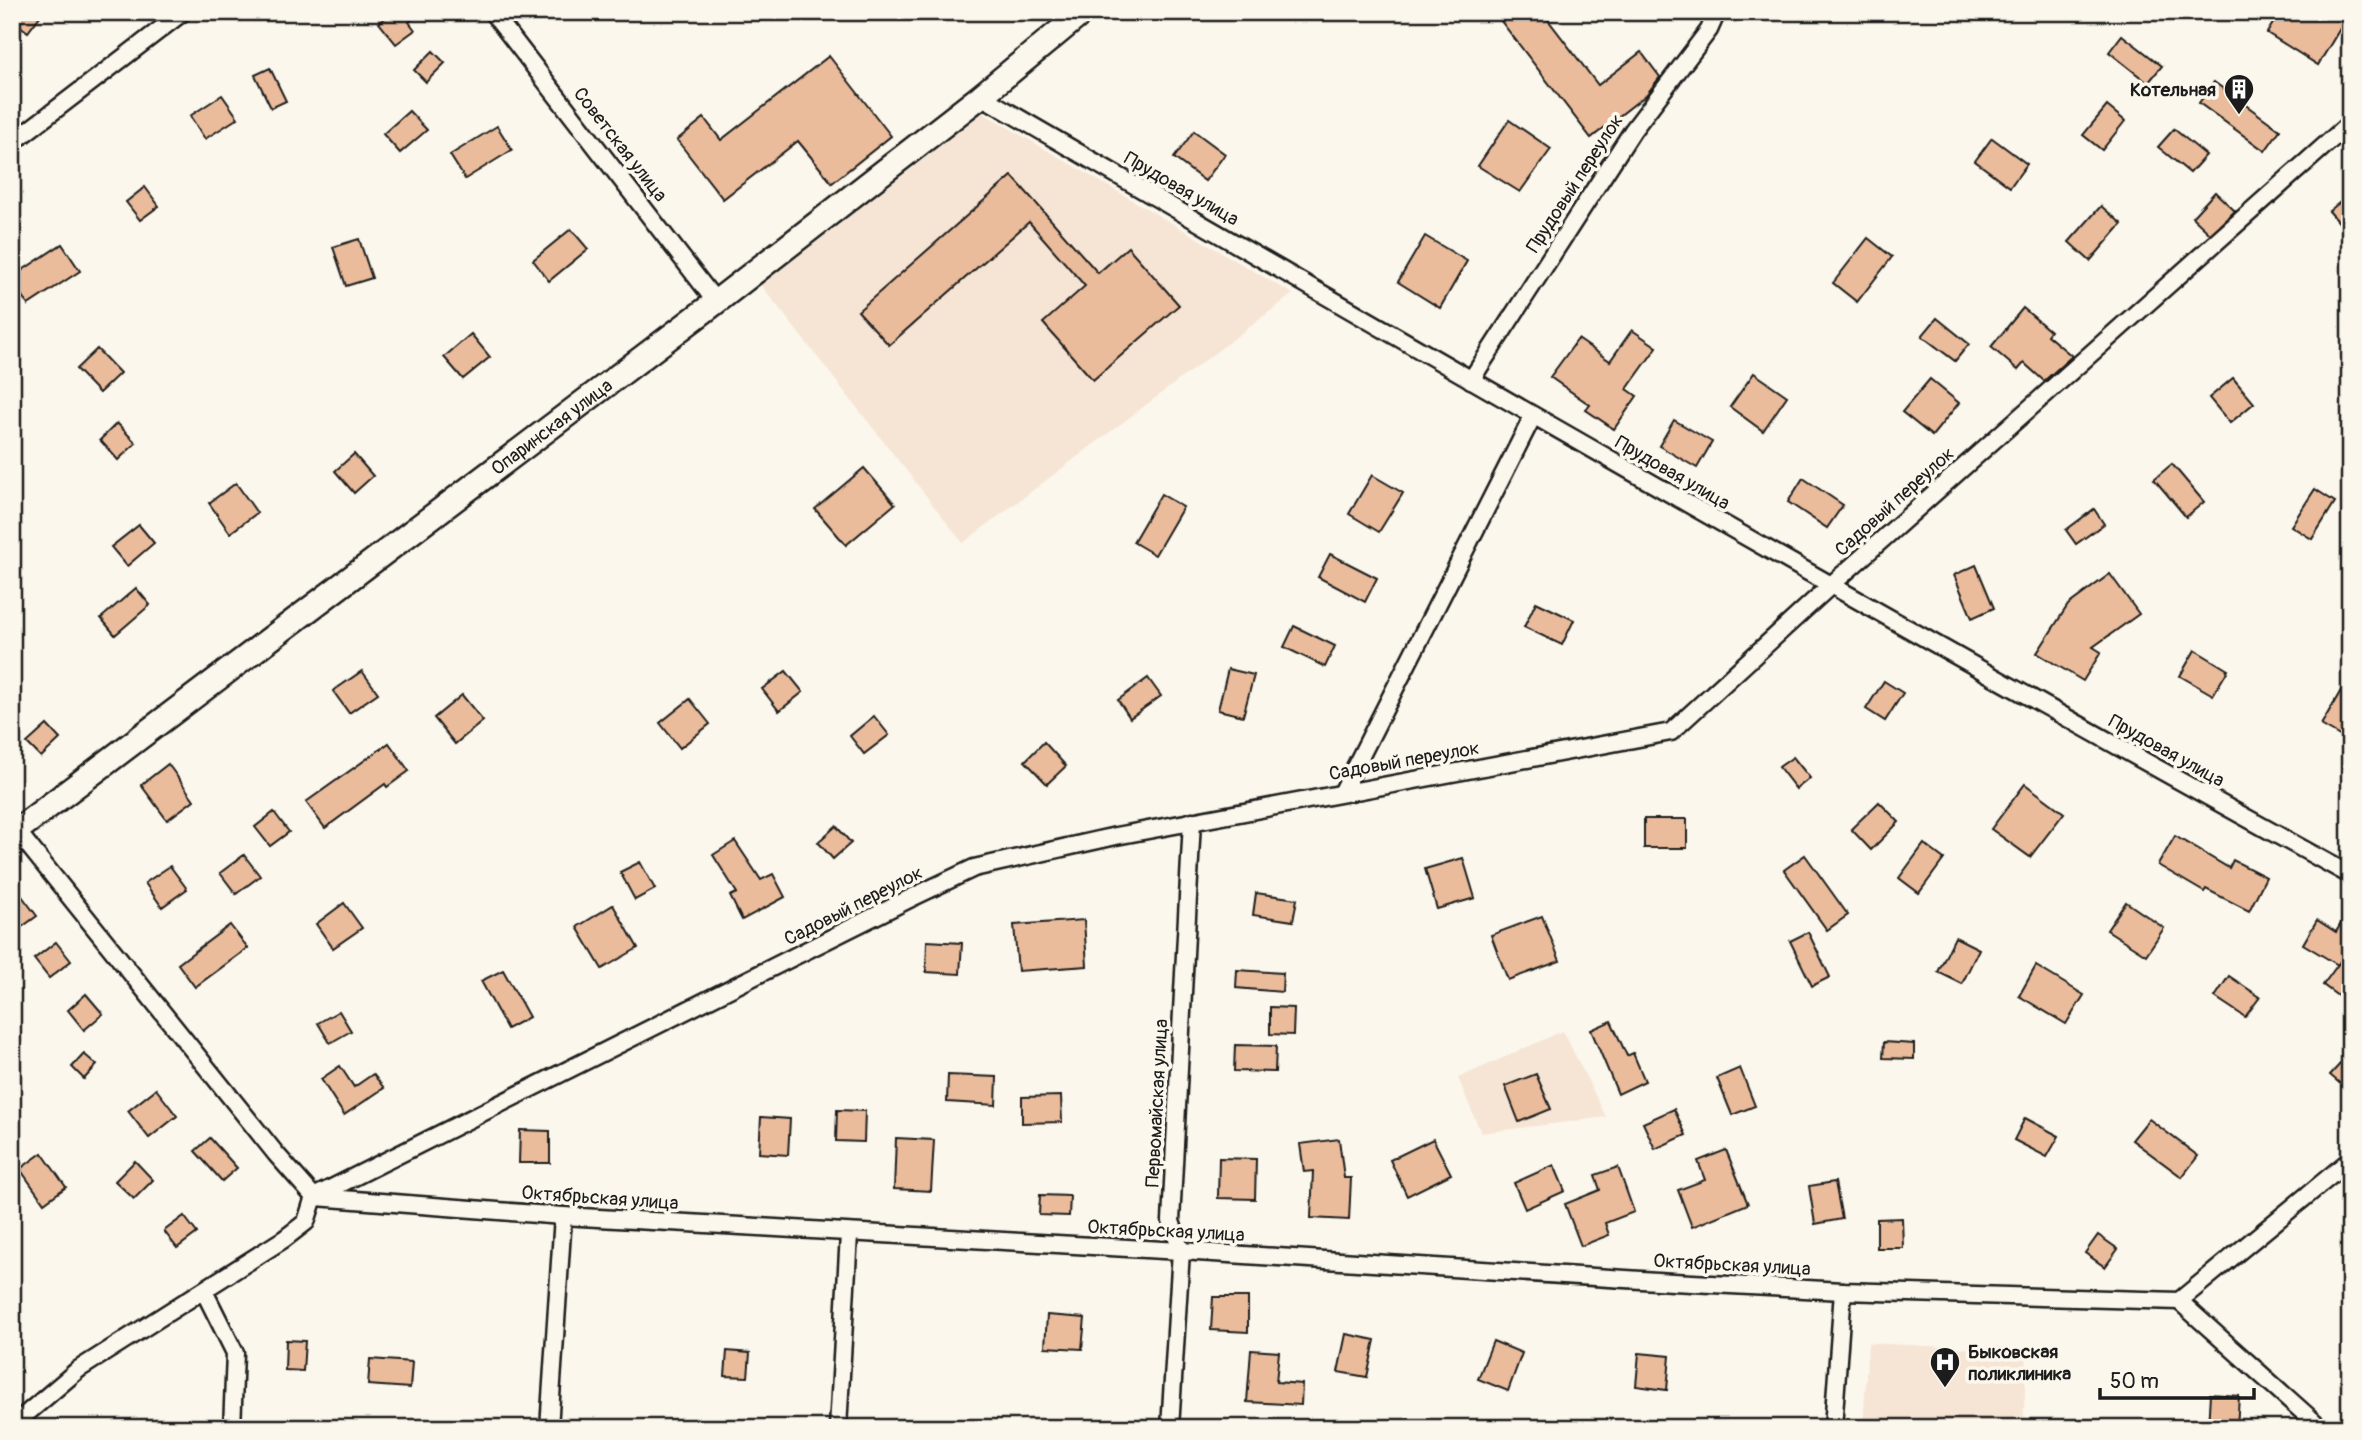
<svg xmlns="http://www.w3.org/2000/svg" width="2362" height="1440" font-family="Pangolin,sans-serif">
	<rect width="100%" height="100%" fill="#fbf7ec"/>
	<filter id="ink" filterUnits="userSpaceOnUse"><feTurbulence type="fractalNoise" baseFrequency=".0143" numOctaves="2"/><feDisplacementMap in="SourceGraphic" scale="14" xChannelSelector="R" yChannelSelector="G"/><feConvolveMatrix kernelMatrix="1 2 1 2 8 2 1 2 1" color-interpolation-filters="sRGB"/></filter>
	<g filter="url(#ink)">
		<g fill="#f6e5d4">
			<polygon points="983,113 1293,294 963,543 761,285"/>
			<polygon points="1563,1031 1606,1117 1481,1133 1458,1078"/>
			<polygon points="1868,1343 2027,1351 2023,1428 1863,1428"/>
		</g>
		<g fill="#ebbc9b" stroke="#1c1c1c" stroke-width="2">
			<polygon points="12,12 43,12 28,32 12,20"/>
			<polygon points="392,12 421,12 409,22 415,30 396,44 379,23"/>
			<polygon points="1494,12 1542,12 1598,85 1641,52 1660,77 1646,95 1591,138"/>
			<polygon points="2280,12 2327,12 2344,22 2318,65 2267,33"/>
			<polygon points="2122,35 2162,66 2148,83 2109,52"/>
			<polygon points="433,51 445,63 426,82 414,70"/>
			<polygon points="829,56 891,136 832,183 798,141 723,199 677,140 704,118 721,140"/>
			<polygon points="270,68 286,101 271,108 255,75"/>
			<polygon points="2214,82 2280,130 2265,151 2199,103"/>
			<polygon points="222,95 238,118 205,139 190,116"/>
			<polygon points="2107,106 2125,121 2102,150 2083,135"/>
			<polygon points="409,111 427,130 400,153 383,134"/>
			<polygon points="1509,120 1551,149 1520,192 1478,166"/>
			<polygon points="497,126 512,150 465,179 450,155"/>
			<polygon points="2174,129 2206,155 2190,173 2158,147"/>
			<polygon points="1194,131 1225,154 1205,181 1174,158"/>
			<polygon points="1992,138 2027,164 2010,187 1975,161"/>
			<polygon points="1012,176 1098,273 1128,247 1179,305 1093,380 1043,323 1085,286 1029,222 889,345 858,311"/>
			<polygon points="145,187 159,206 140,220 126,202"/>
			<polygon points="2215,192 2235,211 2210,234 2192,217"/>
			<polygon points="2350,194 2350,235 2329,211"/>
			<polygon points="2101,206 2122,224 2090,261 2069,242"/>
			<polygon points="571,229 588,249 549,281 533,260"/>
			<polygon points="1425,236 1467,261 1440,308 1398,282"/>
			<polygon points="1868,238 1892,257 1857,302 1833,283"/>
			<polygon points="359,239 372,278 346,286 333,247"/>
			<polygon points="62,244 80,271 28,305 12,281 12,277"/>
			<polygon points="2023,308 2050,331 2047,335 2072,356 2044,381 2024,363 2018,370 1991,347"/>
			<polygon points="1937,318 1969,344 1955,361 1922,336"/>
			<polygon points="1632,330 1657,347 1627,389 1637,396 1614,429 1586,410 1590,405 1550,377 1578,339 1610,361"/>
			<polygon points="471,334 490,357 463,379 444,357"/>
			<polygon points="97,349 120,373 99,393 76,369"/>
			<polygon points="1754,373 1787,396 1763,431 1730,407"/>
			<polygon points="2233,378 2254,403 2230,423 2209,398"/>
			<polygon points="1930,379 1959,403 1932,436 1902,412"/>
			<polygon points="1674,420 1712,442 1697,468 1659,446"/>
			<polygon points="117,423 136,443 118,460 100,440"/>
			<polygon points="354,454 373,476 354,493 335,471"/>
			<polygon points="2172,464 2204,502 2186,517 2154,479"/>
			<polygon points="864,468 895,504 846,545 815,509"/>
			<polygon points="1372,475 1403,493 1379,532 1349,514"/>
			<polygon points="1803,478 1843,505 1827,528 1788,502"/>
			<polygon points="236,483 257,513 230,533 209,503"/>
			<polygon points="2315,489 2335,502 2312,539 2291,526"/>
			<polygon points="1161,494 1183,507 1155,555 1133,542"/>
			<polygon points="2094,509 2104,524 2076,544 2066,530"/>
			<polygon points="139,525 154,543 127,566 111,547"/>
			<polygon points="1330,554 1377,578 1365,602 1318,577"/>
			<polygon points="1976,565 1994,608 1972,618 1954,575"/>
			<polygon points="2110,574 2139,614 2093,647 2101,652 2083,681 2037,653 2068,605"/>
			<polygon points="136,588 150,605 115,635 101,618"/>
			<polygon points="1536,602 1574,620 1562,645 1524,627"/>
			<polygon points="1294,626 1335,646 1325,667 1284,647"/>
			<polygon points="2195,650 2228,670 2213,695 2180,676"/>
			<polygon points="1228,669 1254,675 1243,716 1218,710"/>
			<polygon points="362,671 378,693 349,713 333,691"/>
			<polygon points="786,671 803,692 779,711 762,689"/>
			<polygon points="2350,675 2350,742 2321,725"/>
			<polygon points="1148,678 1161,696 1130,718 1118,700"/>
			<polygon points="1884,681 1903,693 1885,721 1866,709"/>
			<polygon points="462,695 483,721 455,744 434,718"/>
			<polygon points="690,699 710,724 680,748 660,723"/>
			<polygon points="874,716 889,735 864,754 850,736"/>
			<polygon points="47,725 60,739 41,757 27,743"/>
			<polygon points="1044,742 1066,766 1047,784 1025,761"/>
			<polygon points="389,743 409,771 387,787 385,784 325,828 306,802"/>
			<polygon points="1793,757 1810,778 1796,789 1779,767"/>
			<polygon points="168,764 194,800 167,820 141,785"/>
			<polygon points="2025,784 2064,813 2030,857 1991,829"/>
			<polygon points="1879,802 1899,822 1871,850 1851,829"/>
			<polygon points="274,812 289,832 270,846 255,827"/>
			<rect x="1644" y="819" width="43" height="29"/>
			<polygon points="836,826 851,843 833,859 818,842"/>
			<polygon points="2175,836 2229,868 2233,860 2266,877 2249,911 2206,889 2204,892 2158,865"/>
			<polygon points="735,841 761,880 773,874 785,897 742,920 730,896 737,893 713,855"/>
			<polygon points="1924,844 1944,859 1919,893 1899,878"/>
			<polygon points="244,855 260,876 236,894 220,873"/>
			<polygon points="1805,855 1848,915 1827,930 1784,870"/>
			<polygon points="1463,858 1475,898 1437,909 1425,869"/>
			<polygon points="640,862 655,889 635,900 620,872"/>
			<polygon points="170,866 187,889 162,907 145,883"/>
			<polygon points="12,883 37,916 12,934"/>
			<polygon points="1256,893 1297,899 1293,921 1253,915"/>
			<polygon points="2126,902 2164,928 2146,955 2107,930"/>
			<polygon points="344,903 362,928 333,948 316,924"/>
			<polygon points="613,905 638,948 602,969 577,927"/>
			<polygon points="2350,908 2350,945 2338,965 2303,944 2317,920 2336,932"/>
			<polygon points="1542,916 1560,961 1508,980 1491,935"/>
			<polygon points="1084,920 1087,966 1018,971 1014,925"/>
			<polygon points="230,925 248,948 195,987 178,964"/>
			<polygon points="1808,932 1830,977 1812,986 1790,941"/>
			<polygon points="1955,937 1979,949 1962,984 1938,972"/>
			<polygon points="927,941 962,943 960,974 926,972"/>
			<polygon points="56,942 71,961 49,978 34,959"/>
			<polygon points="2339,963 2350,971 2350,1005 2323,985"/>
			<polygon points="2036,966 2084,995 2066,1024 2019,996"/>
			<polygon points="503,970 529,1017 507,1029 481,981"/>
			<polygon points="1237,970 1283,973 1282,992 1236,988"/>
			<polygon points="2229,976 2260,997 2245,1017 2215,997"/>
			<polygon points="86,994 103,1014 84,1030 68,1010"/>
			<polygon points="1270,1007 1294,1008 1293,1035 1270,1034"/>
			<polygon points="339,1011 351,1031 330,1043 318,1023"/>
			<polygon points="1611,1021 1627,1056 1633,1053 1645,1081 1618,1094 1591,1030"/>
			<polygon points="1884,1042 1914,1044 1914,1059 1883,1058"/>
			<polygon points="1235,1045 1276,1046 1275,1072 1234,1071"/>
			<polygon points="2350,1053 2350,1092 2330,1075"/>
			<polygon points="84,1054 97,1065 84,1079 72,1067"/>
			<polygon points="340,1066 354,1087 373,1074 384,1088 344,1115 321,1079"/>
			<polygon points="1740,1068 1755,1106 1732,1115 1717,1078"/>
			<polygon points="1536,1074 1551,1109 1519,1122 1505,1086"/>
			<polygon points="948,1075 997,1077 996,1105 947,1102"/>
			<polygon points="156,1089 177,1116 149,1138 128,1111"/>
			<polygon points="1061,1096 1062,1122 1022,1123 1022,1097"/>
			<polygon points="1674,1109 1686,1135 1655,1149 1643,1123"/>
			<polygon points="837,1110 865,1111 864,1142 836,1141"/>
			<polygon points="761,1117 790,1119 788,1155 759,1153"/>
			<polygon points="2025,1118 2059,1136 2047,1157 2014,1140"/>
			<polygon points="2149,1119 2198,1156 2182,1177 2132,1140"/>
			<polygon points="520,1130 550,1131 550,1163 519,1163"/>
			<polygon points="210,1138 237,1168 222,1181 195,1151"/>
			<polygon points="896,1138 934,1140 931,1191 894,1189"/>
			<polygon points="1339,1139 1344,1178 1351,1178 1349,1220 1311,1218 1313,1171 1304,1172 1300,1144"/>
			<polygon points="1433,1139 1451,1174 1407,1196 1390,1160"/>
			<polygon points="1726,1150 1748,1204 1692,1227 1678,1190 1705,1180 1698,1161"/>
			<polygon points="42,1153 66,1187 44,1203 20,1169"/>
			<polygon points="1219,1158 1256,1159 1255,1199 1218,1198"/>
			<polygon points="135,1161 153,1180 134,1199 115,1181"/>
			<polygon points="1554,1165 1565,1191 1525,1209 1514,1183"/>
			<polygon points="1618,1167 1634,1212 1605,1223 1609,1235 1581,1246 1565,1204 1600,1190 1595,1175"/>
			<polygon points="1835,1182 1842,1219 1815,1224 1809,1186"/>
			<polygon points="1040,1195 1070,1196 1069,1216 1039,1215"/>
			<polygon points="184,1216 197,1233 177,1248 164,1231"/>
			<polygon points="1902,1218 1903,1248 1877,1248 1877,1219"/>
			<polygon points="2098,1235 2118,1249 2105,1267 2085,1253"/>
			<polygon points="1213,1297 1248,1297 1248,1332 1211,1330"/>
			<polygon points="1047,1315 1085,1318 1082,1349 1045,1347"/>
			<polygon points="1346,1334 1375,1340 1367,1377 1338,1372"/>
			<polygon points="286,1340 305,1341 303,1371 285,1370"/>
			<polygon points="1493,1341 1522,1353 1508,1391 1478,1379"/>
			<polygon points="1251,1350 1279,1352 1276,1382 1302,1384 1301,1405 1247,1402"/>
			<polygon points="727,1351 750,1353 748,1377 725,1376"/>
			<polygon points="1639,1353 1670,1356 1667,1390 1636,1386"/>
			<polygon points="370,1359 412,1362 410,1388 368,1385"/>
			<polygon points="2210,1394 2239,1396 2237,1428 2208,1428"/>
		</g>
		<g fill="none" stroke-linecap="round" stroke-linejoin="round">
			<g stroke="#1c1c1c" stroke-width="21">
				<g id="minor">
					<polyline points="492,12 716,302"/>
					<path d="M981 96C1435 360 1890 622 2350 875"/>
					<polyline points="12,143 183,12"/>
					<polyline points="1471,380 1633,130 1709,30 1717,12"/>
					<polyline points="1342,793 1533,416"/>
					<polyline points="17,831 276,1154 314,1197"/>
					<polyline points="314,1197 911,898 974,868 1116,836 1671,732 1830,586 2350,123"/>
					<polyline points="316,1197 563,1216 1181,1251 1673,1282 1843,1291 2179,1301 2350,1160"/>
					<polyline points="204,1291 235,1353 232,1428"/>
					<polyline points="2179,1301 2321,1428"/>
					<polyline points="12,1426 79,1369 284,1239 306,1222 314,1197"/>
					<polyline points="549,1428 563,1216"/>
					<polyline points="838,1428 849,1234"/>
					<polyline points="1170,1428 1181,1251 1171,1221 1192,821"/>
					<polyline points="1833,1428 1843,1291"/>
				</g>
			</g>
			<g stroke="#1c1c1c" stroke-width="28">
				<g id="secondary">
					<path id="s1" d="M12 834 716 302 981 96 1083 12"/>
				</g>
			</g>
			<use href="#minor" stroke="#fbf7ec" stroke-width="16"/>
			<use href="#secondary" stroke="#fbf7ec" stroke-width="23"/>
		</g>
	</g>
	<defs>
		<g id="building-pin" transform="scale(1.575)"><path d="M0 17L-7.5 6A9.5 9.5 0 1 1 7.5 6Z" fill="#1c1c1c" stroke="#fbf7ec"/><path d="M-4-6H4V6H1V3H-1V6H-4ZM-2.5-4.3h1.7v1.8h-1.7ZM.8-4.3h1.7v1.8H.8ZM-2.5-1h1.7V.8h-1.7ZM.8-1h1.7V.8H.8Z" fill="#fff"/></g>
		<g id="hospital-pin" transform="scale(1.575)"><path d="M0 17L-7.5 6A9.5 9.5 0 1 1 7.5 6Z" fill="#1c1c1c" stroke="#fbf7ec"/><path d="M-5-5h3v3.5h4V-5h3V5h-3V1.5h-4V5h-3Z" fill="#fff"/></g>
	</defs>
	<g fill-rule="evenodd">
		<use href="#building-pin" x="2239" y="89"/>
		<use href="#hospital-pin" x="1945" y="1362"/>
	</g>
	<g text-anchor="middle" stroke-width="7" stroke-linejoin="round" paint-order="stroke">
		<g font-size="19" font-weight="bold" fill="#1c1c1c" stroke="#fbf7ec" text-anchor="end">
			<text x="2216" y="96">Котельная</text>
			<text x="1968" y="1358" text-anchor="start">Быковская<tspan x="1968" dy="22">поликлиника</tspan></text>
		</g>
		<g font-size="19" fill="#1c1c1c" stroke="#fbf7ec">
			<text transform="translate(621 144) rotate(52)" y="7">Советская улица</text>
			<text transform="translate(1574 183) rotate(-57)" y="7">Прудовый переулок</text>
			<text transform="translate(1182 188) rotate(30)" y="7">Прудовая улица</text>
			<text dy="7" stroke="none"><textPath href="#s1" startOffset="676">Опаринская улица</textPath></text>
			<text transform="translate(1673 472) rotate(30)" y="7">Прудовая улица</text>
			<text transform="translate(1894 501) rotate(-42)" y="7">Садовый переулок</text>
			<text transform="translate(2167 750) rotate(29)" y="7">Прудовая улица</text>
			<text transform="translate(1404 760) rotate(-10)" y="7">Садовый переулок</text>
			<text transform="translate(853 905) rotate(-27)" y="7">Садовый переулок</text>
			<text transform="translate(1156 1103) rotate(-87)" y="7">Первомайская улица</text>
			<text transform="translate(600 1197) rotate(4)" y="7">Октябрьская улица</text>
			<text transform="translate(1166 1230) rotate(3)" y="7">Октябрьская улица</text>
			<text transform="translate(1732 1264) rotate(3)" y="7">Октябрьская улица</text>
		</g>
	</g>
	<rect width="2362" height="1440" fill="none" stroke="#fbf7ec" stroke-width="42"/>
	<rect x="21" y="21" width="2320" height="1398" fill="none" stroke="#1c1c1c" stroke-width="2.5" filter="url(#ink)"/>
	<path d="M2100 1388v10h154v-10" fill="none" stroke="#1c1c1c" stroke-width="3.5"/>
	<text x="2110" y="1388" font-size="21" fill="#1c1c1c" stroke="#fbf7ec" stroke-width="5" paint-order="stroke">50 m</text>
</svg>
